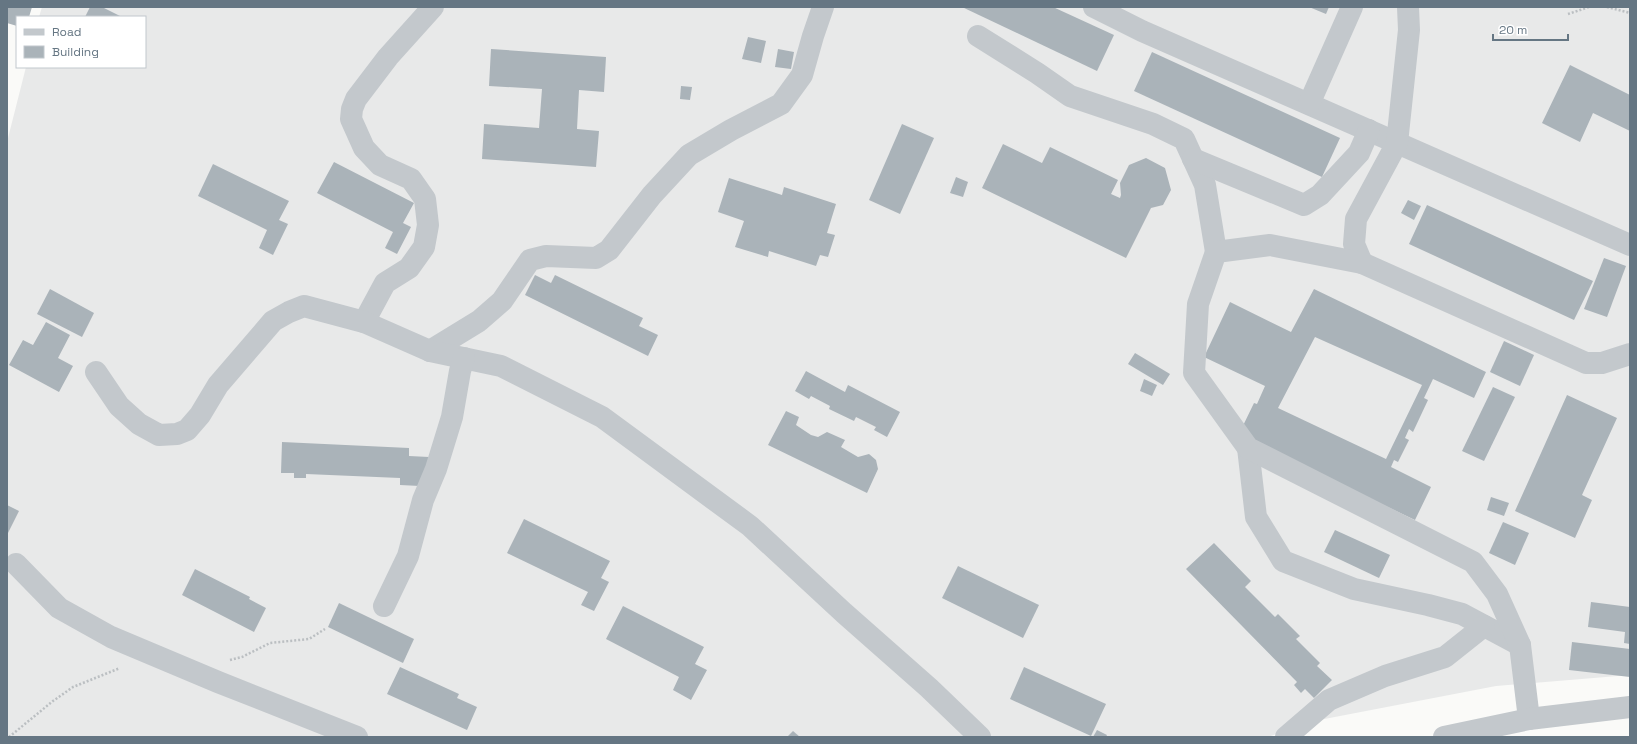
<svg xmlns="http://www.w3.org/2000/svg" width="1637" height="744" font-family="'Space Grotesk',sans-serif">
	<rect width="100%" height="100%" fill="#fafaf8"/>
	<polygon fill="#e8e9e9" points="42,7 1630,7 1630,675 1496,686 1314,721 1268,737 7,737 7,142 26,67 145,67 145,17 39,17"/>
	<g fill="#aab3b9" fill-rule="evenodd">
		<polygon points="7,7 32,7 29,17 17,17 17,26 7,23"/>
		<polygon points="90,7 102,7 122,17 85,17"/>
		<polygon points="962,7 1053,7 1114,35 1097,71"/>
		<polygon points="1309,7 1329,7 1326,14"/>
		<polygon points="748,37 766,41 761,63 742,59"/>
		<polygon points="491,49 606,57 604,92 579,90 577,129 599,131 596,167 482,159 484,124 539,128 542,89 489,86"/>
		<polygon points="778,49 794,52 791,69 775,67"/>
		<polygon points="1152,52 1340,138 1322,177 1134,91"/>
		<polygon points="1570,65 1630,95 1630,131 1593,113 1580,142 1542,123"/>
		<polygon points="681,86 692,87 690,100 680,99"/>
		<polygon points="902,124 934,138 900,214 869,200"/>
		<polygon points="1003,144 1042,163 1050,147 1118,180 1111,194 1120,198 1121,195 1120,183 1129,165 1146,158 1165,168 1171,190 1163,205 1151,208 1126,258 982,188"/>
		<polygon points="334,162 414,203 403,223 411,227 397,254 385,248 393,232 317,193"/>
		<polygon points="213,164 289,201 279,220 288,224 273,255 259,248 267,230 198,196"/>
		<polygon points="956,177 968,182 963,197 950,193"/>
		<polygon points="729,178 782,195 784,187 836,204 827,233 835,235 828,257 820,255 816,266 769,251 768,257 735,247 744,221 718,212"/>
		<polygon points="1408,200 1421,206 1414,220 1401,213"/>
		<polygon points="1427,205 1593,281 1574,320 1409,244"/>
		<polygon points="1604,258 1626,266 1607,317 1584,309"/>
		<polygon points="535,275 551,283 555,275 643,318 639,326 658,335 648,356 525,295"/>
		<polygon points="50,289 94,313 82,337 37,314"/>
		<path d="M1314 289 1486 372 1474 398 1433 379 1424 398 1428 400 1413 432 1409 429 1405 438 1409 440 1398 462 1394 460 1391 467 1431 487 1415 520 1238 436 1254 403 1257 404 1265 386 1204 357 1230 302 1291 332ZM1315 337 1422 385 1386 459 1278 408Z"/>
		<polygon points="46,322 70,335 58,358 73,366 59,392 9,365 23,340 33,345"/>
		<polygon points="1504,341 1534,355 1520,386 1490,372"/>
		<polygon points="1135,353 1170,374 1163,385 1128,364"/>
		<polygon points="806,371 845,392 848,385 900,412 887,437 874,430 876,427 856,417 854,421 829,409 830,406 811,396 809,399 795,391"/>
		<polygon points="1144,379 1157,385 1152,396 1140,391"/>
		<polygon points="1493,387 1515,397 1484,461 1462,451"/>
		<polygon points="1567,395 1617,418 1582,495 1592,500 1575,538 1515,511"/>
		<polygon points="786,411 799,417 796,425 811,435 818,437 827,432 845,440 841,447 858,457 869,454 876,460 878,469 867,493 768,445"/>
		<polygon points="282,442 409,448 409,456 429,457 420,486 400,485 400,478 306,474 306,478 294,478 294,473 281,473"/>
		<polygon points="1491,497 1509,503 1504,516 1487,510"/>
		<polygon points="7,505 19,511 7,535"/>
		<polygon points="524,519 610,561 601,578 609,582 594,611 581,605 588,592 507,553"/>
		<polygon points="1503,522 1529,533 1515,565 1489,553"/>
		<polygon points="1335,530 1390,555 1379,578 1324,552"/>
		<polygon points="1214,543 1251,581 1245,587 1275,617 1278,614 1300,636 1296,639 1320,663 1317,666 1332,680 1314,698 1305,689 1301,693 1294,685 1297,682 1186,569"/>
		<polygon points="958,566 1039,605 1023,638 942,598"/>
		<polygon points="195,569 250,597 249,599 266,608 254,632 182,595"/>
		<polygon points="1591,602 1630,607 1630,644 1624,643 1625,632 1588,627"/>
		<polygon points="339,603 414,639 403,663 328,627"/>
		<polygon points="623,606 704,647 695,664 707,670 691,700 673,690 679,677 606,639"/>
		<polygon points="1572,642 1630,649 1630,677 1569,670"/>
		<polygon points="400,667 459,694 457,698 477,707 467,730 387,694"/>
		<polygon points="1024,667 1106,704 1091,736 1010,699"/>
		<polygon points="1097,730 1107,735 1106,737 1093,737"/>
		<polygon points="793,731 800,737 787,737"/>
	</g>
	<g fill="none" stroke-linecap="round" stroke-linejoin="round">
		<g stroke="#bbbfc2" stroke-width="2.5" stroke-dasharray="2 2" stroke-linecap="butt">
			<polyline points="1607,7 1630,13"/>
			<polyline points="1568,14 1589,7"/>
			<polyline points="230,660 242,657 270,643 309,639 325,629"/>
			<polyline points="9,737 53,701 73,687 120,668"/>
		</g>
		<g stroke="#c3c8cc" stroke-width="22">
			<polyline points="1094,7 1142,31 1630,245"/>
			<polyline points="978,36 1037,73 1070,96 1153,124 1184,139 1205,185 1216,252"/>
			<polyline points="1309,104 1352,7"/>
			<polyline points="1193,159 1304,205 1320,195 1359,153 1369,130"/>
			<polyline points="1362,263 1354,244 1356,219 1397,143 1409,30 1408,7"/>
			<polyline points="364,322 385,283 409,268 424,247 428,225 425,199 411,179 380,165 364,148 351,119 352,109 356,99 388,57 433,7"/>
			<polyline points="430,351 479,321 502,301 530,260 546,256 596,258 609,250 652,195 689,155 731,130 781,104 802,75 813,36 823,7"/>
			<polyline points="96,372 119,406 139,424 159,435 177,434 187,430 200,415 218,385 273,321 289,312 304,306 364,322 430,351 501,366 602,417 750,526 844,613 929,688 980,737"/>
			<polyline points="1248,448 1256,517 1283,561 1354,589 1428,605 1462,614 1520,645"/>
			<polyline points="16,564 59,608 111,637 218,682 357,737"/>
			<polyline points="384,606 408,556 423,500 436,469 452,417 460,371 464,358"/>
			<polyline points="1529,719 1520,645 1497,594 1473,562 1248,448 1194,373 1198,304 1216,252 1270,245 1362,263 1586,363 1602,363 1630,354"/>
			<polyline points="1286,737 1329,700 1385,676 1445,657 1484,626"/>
		</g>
		<polyline stroke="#c3c8cc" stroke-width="22" points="1444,737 1529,719 1630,707"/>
	</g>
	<rect width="1637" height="744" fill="none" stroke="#657683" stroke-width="16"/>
	<rect x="16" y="16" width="130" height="52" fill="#ffffff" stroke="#c1c8cd"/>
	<rect x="24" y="29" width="20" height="6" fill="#c3c8cc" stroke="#c1c8cd"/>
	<text x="52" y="36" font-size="12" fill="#657683">Road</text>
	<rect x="24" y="46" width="20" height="12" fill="#aab3b9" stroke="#c1c8cd"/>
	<text x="52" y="56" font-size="12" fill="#657683">Building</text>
	<path d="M1493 34v6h75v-6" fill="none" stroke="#657683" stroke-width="2"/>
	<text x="1499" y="34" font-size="12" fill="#657683" stroke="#ffffff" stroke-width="3" paint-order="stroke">20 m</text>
</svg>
